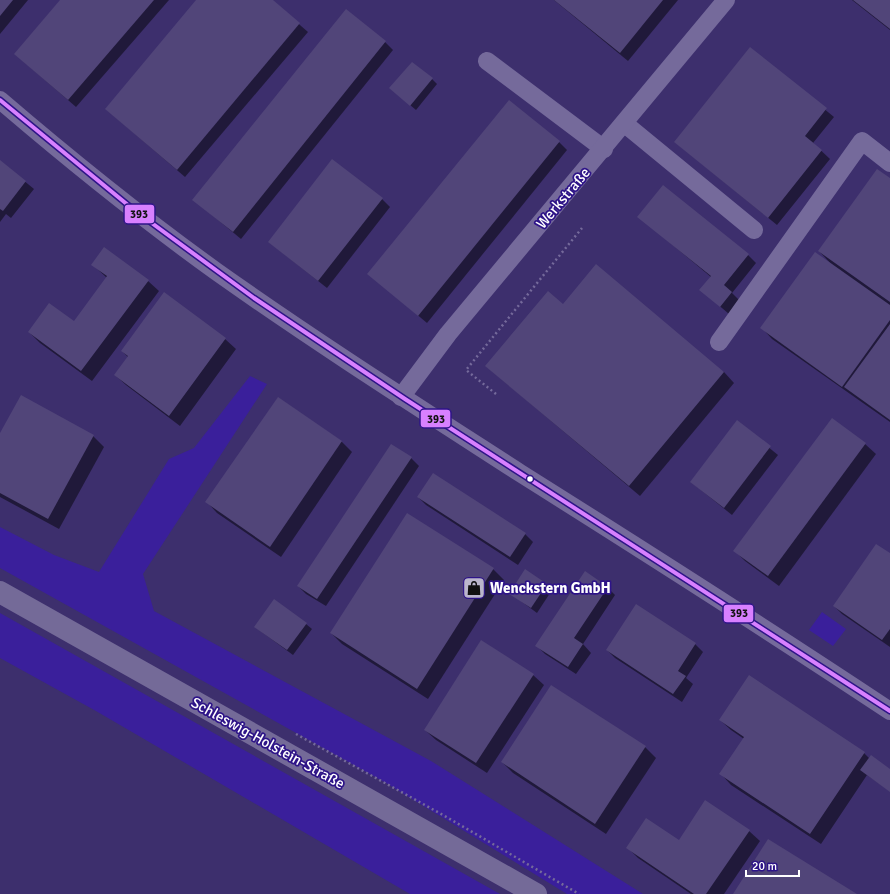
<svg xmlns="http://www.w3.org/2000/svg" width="890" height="894" font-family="Signika,sans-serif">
	<rect width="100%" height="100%" fill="#3d2f6d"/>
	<g fill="#3a1f9b">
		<polygon points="250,376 267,384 143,574 154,611 431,761 643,894 567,894 386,783 0,568 0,527 54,555 99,572 169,459 194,448"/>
		<polygon points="822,612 846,629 833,646 809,630"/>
		<polygon points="0,613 500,894 410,894 96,711 0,658"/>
	</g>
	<g fill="#0007">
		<polygon points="0,0 28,0 0,34"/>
		<polygon points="61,0 169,0 76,107 15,54"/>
		<polygon points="198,0 271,0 308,32 185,177 106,109"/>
		<polygon points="554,0 678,0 628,61"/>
		<polygon points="852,0 890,0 890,30"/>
		<polygon points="385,42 393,50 241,239 194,200"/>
		<polygon points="750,48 834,117 813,143 830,159 777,225 675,142"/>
		<polygon points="432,79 437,84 416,110 390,88"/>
		<polygon points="559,142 567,150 427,323 369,274"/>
		<polygon points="0,161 34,189 11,218 6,214 0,222"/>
		<polygon points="890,179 890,422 772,339 762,328 831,264 819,251"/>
		<polygon points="382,199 390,207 327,288 269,242"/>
		<polygon points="638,216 748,255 756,263 732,293 740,301 729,314 701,290 711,277"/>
		<polygon points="92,264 148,281 159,291 92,381 40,343 29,332 74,323 107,278"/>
		<polygon points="165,294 225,339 236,349 180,426 126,385 115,375 128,357 122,351"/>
		<polygon points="563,305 724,372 734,383 640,496 486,366"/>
		<polygon points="278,398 342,442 352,452 281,557 217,513 207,502"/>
		<polygon points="737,422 778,455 732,515 691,482"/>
		<polygon points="0,435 93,436 104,447 59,529 0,497"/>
		<polygon points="865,444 876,454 779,586 745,561 735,551"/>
		<polygon points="411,458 419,466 326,606 306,594 298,586"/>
		<polygon points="418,497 525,534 533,542 518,565 426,505"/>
		<polygon points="890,554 890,647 842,614 834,606"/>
		<polygon points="493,569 504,580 428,699 342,644 331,633"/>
		<polygon points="525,571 552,590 537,613 510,593"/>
		<polygon points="607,587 615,595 583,644 591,653 576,674 545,654 537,646"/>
		<polygon points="306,624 312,629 293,655 255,627"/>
		<polygon points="695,644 703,652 686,678 693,684 682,702 615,658 607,650"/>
		<polygon points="533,675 544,685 487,773 436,740 425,730"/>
		<polygon points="720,720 864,753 870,759 890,770 890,791 867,775 821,844 731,785 721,774 744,739 731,730"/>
		<polygon points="645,747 656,758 606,834 513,773 502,762"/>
		<polygon points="749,831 760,841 724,894 691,894 638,858 628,848"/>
	</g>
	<g fill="#514579">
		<polygon points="0,0 13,0 0,16"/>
		<polygon points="60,0 154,0 68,100 14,54"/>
		<polygon points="196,0 273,0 300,23 177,170 105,109"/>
		<polygon points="554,0 663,0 620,53"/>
		<polygon points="853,0 890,0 890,29"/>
		<polygon points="346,9 386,41 233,232 192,200"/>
		<polygon points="750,47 827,108 805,136 822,150 768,218 674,142"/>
		<polygon points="412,62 433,78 410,106 389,88"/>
		<polygon points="509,100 560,141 418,316 367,274"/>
		<polygon points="332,159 383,198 318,281 268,242"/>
		<polygon points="0,160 26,181 3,211 0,209"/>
		<polygon points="877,169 890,178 890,302 818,251"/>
		<polygon points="663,185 749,254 724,285 732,292 720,307 699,290 711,276 637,217"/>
		<polygon points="104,247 149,280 81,371 28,332 49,303 74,321 107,276 91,265"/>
		<polygon points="815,252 890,305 890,320 842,387 760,328"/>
		<polygon points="596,264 724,372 629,486 485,366 548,291 563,304"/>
		<polygon points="164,292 226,338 169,416 114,375 128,356 121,351"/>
		<polygon points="890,324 890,420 844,387"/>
		<polygon points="21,395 94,435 48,519 0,493 0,433"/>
		<polygon points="278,397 342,441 270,547 205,502"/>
		<polygon points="832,418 866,443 768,576 733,551"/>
		<polygon points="737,420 771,446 724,508 690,482"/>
		<polygon points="391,444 412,457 317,599 297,586"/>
		<polygon points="433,473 526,533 510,557 417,497"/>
		<polygon points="407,513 494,568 417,689 330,633"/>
		<polygon points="876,544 890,553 890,629 882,640 833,606"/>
		<polygon points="525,569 547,584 531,608 509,594"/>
		<polygon points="585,571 608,587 574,638 583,644 568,667 535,646"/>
		<polygon points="274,599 307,623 287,650 254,627"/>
		<polygon points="636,604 696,643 678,671 686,676 673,694 606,650"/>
		<polygon points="481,640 534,674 476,763 424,730"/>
		<polygon points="749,675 865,752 810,834 719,774 744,737 719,720"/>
		<polygon points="551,685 646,746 595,824 501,762"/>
		<polygon points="871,755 890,769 890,792 860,770"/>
		<polygon points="705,800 750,830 706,894 694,894 626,848 646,818 679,840"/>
		<polygon points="768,839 857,894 733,894"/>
	</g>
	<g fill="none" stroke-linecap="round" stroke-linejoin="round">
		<g stroke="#756a9b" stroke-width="2.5" stroke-dasharray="2 3" stroke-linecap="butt">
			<polyline points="496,394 466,370 582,228"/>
			<polyline points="296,734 443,815 579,894"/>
		</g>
		<g stroke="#756a9b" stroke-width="18">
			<polyline points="487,61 604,149"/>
			<path d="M0 100C70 160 142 218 217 272 316 342 418 407 520 473 644 551 768 630 890 711"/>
			<polyline points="625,124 754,230"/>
			<polyline points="719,342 862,141 890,163"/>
			<polyline points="401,397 448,334 726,0"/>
		</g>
		<polyline stroke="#746a98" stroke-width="22" points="0,592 536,894"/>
		<g stroke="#2e1488" stroke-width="7">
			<polyline id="bus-1" points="0,100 134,210 254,298 405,399 890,711"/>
		</g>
		<use href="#bus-1" stroke="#d880ff" stroke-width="4"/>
	</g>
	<defs>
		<g id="shop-square" transform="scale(1.15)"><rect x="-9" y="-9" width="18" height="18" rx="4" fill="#bbb6cc" stroke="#2e1488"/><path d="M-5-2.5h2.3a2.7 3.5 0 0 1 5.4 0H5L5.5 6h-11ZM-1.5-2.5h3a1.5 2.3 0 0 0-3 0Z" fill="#111"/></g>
	</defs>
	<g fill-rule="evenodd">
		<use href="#shop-square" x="474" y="588"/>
	</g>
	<circle fill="#fff" stroke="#2e1488" stroke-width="1.5" cx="530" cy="479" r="3.5"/>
	<g text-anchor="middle" stroke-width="3.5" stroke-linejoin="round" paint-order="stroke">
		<g font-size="15" fill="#fff" stroke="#2e1488">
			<text transform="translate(563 198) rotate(-50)" y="5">Werkstraße</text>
			<text transform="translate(268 743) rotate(29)" y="5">Schleswig-Holstein-Straße</text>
		</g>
		<g font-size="15" font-weight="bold" fill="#fff" stroke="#2e1488" text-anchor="start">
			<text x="490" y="593">Wenckstern GmbH</text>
		</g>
	</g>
	<g stroke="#2e1488" stroke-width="1.5">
		<rect x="124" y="204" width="31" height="20" rx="4" fill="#d880ff"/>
		<rect x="420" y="409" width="31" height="19" rx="4" fill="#d880ff"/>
		<rect x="723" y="604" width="31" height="19" rx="4" fill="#d880ff"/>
	</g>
	<g font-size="11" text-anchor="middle" font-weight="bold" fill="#111">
		<text x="139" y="218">393</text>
		<text x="436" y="423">393</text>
		<text x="739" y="617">393</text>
	</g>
	<path d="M746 870v6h53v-6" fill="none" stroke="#ffffff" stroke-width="2"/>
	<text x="752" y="870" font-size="12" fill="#ffffff" stroke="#2e1488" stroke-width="3" paint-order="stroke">20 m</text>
</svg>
